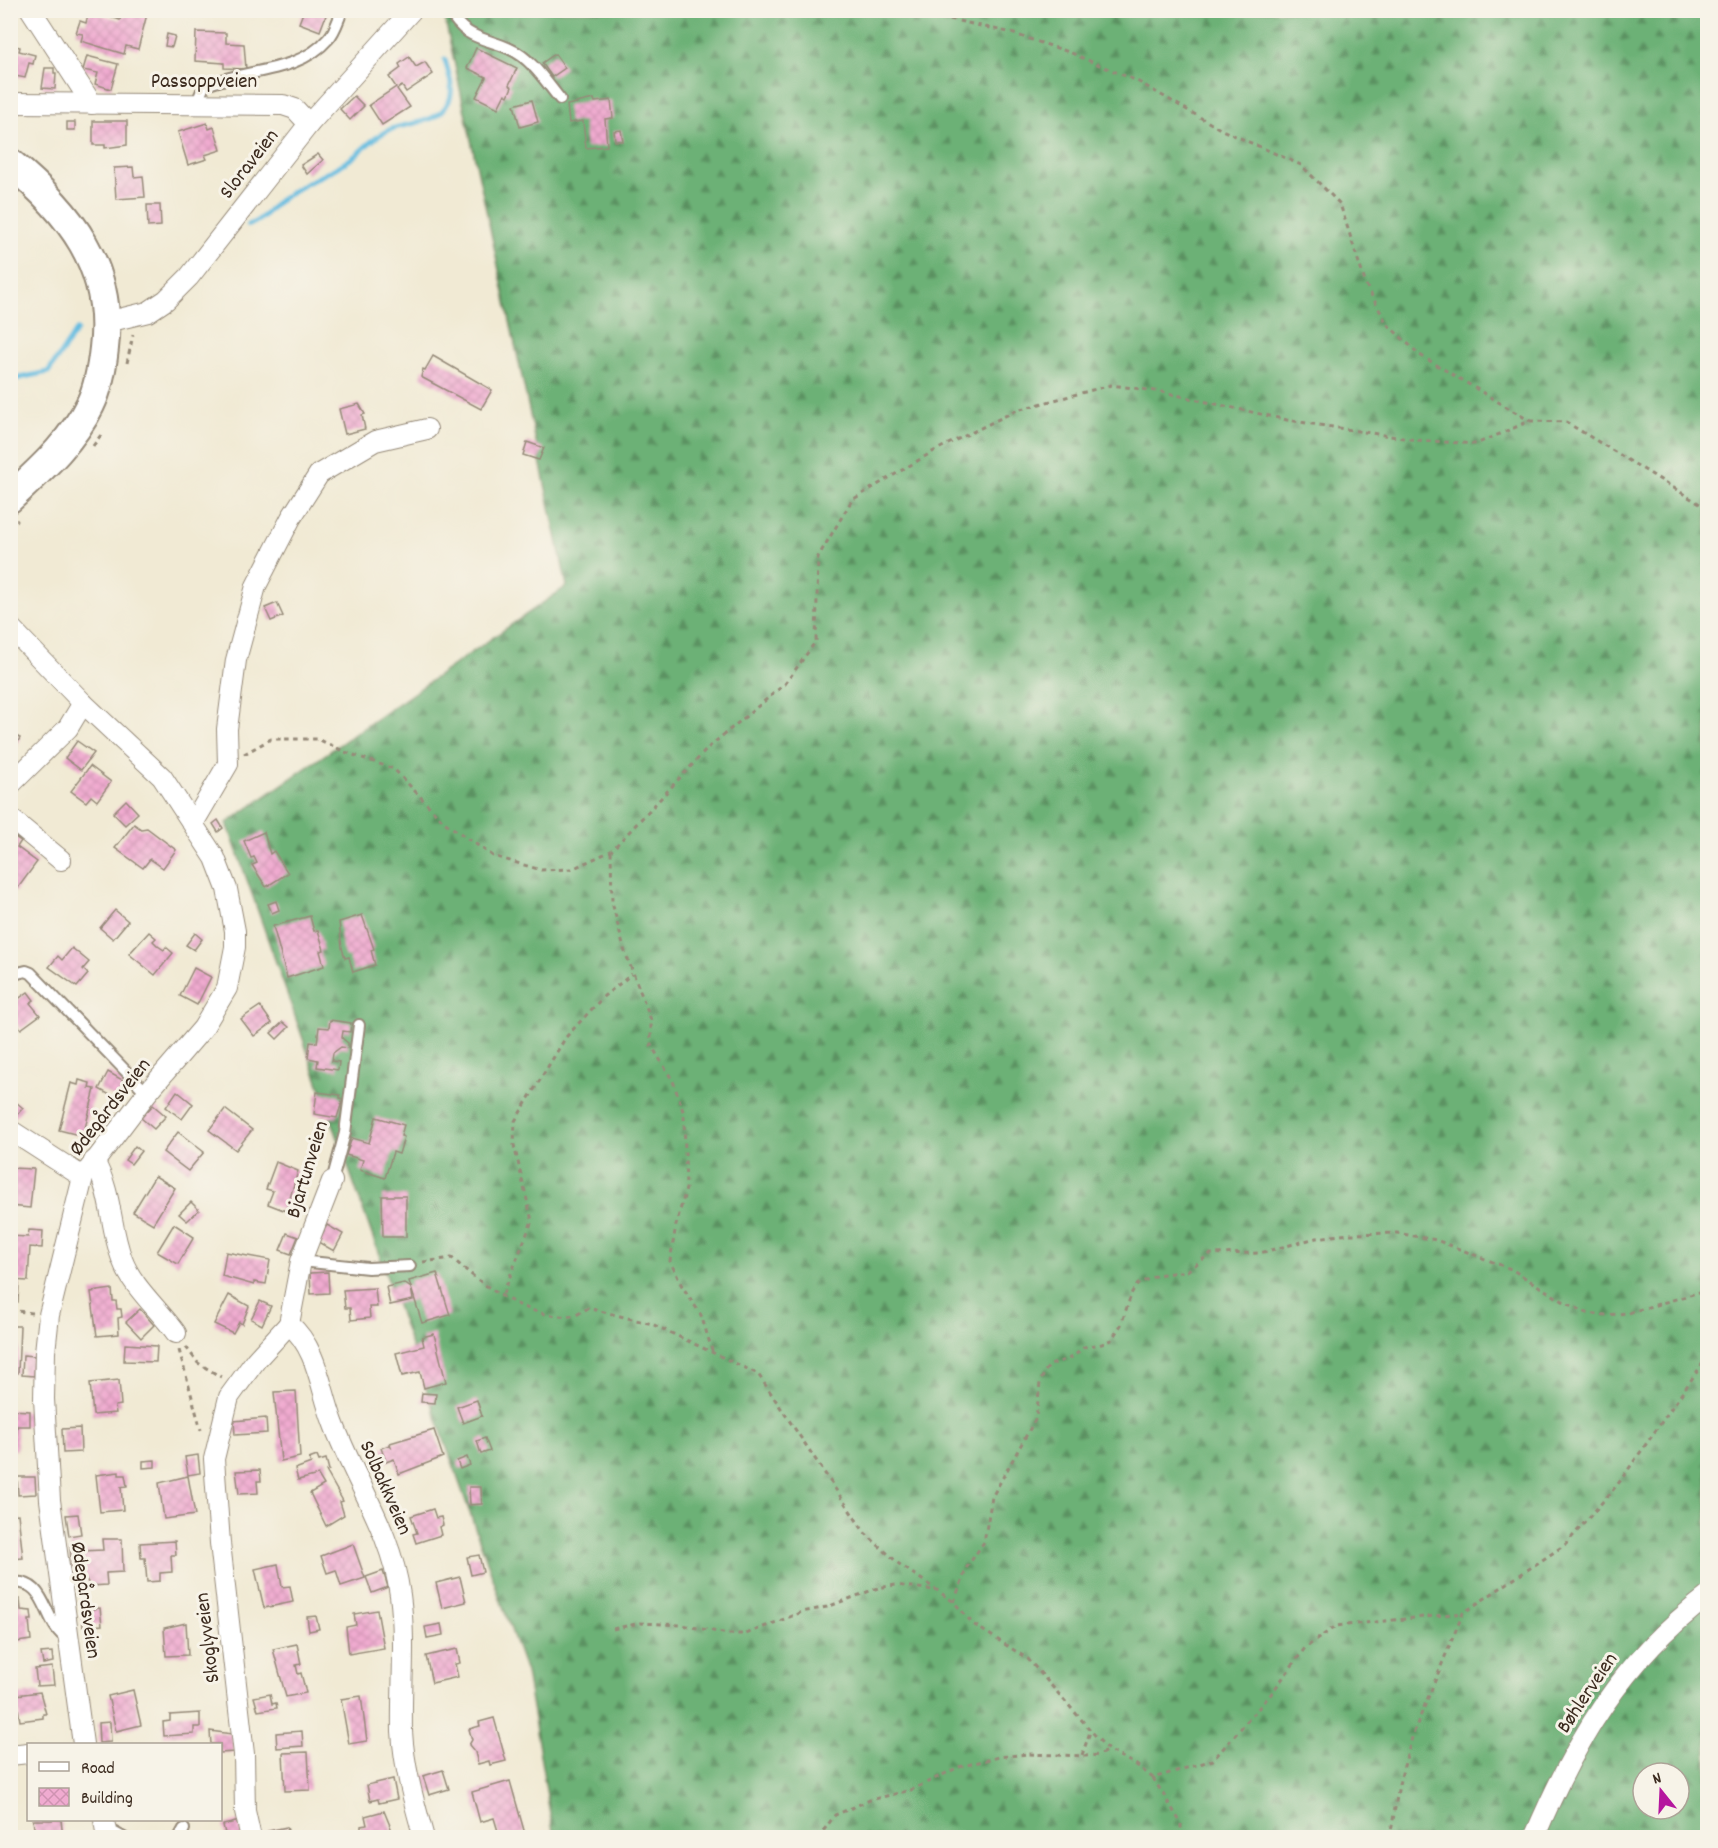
<svg xmlns="http://www.w3.org/2000/svg" width="1718" height="1848" font-family="Dekko,sans-serif">
	<defs>
		<pattern id="forest-firs" width="22" height="20" patternUnits="userSpaceOnUse" patternTransform="scale(1.5)"><rect width="22" height="20" fill="#6cb176"/><path d="M5 1l3.5 6h-7zM16 11l3.5 6h-7z" fill="#5a9060"/></pattern>
		<pattern id="building-cross-hatch" width="8" height="8" patternUnits="userSpaceOnUse" patternTransform="scale(1.5)"><rect width="8" height="8" fill="#f0abd0"/><path d="M0 0l8 8M0 8l8-8" fill="none" stroke="#cf93b2"/></pattern>
	</defs>
	<rect width="100%" height="100%" fill="#f7f3e8"/>
	<filter id="ink" filterUnits="userSpaceOnUse"><feTurbulence type="fractalNoise" baseFrequency=".0167" numOctaves="2"/><feDisplacementMap in="SourceGraphic" scale="12" xChannelSelector="R" yChannelSelector="G"/><feConvolveMatrix kernelMatrix="1 2 1 2 8 2 1 2 1" color-interpolation-filters="sRGB"/></filter>
	<filter id="wash" filterUnits="userSpaceOnUse"><feTurbulence type="fractalNoise" baseFrequency=".008" numOctaves="4" result="noise"/><feDisplacementMap in="SourceGraphic" scale="24" xChannelSelector="R" yChannelSelector="G"/><feGaussianBlur stdDeviation="1.35" result="paint"/><feColorMatrix in="noise" values="0 0 0 0 0 0 0 0 0 0 0 0 0 0 0 0 0 1.4 0 .05"/><feComposite in="paint" operator="in"/></filter>
	<g filter="url(#wash)">
		<rect width="100%" height="100%" fill="#f1ead4"/>
		<path fill="url(#forest-firs)" stroke="#546e4a" stroke-width="1.5" fill-rule="evenodd" d="M453 11H1707V1837H554L526 1672 227 823 567 586 445 19ZM1643 1773H1679V1809H1643Z"/>
		<g fill="none" stroke-linecap="round" stroke-linejoin="round">
			<g stroke="#63bce0" stroke-width="5">
				<path d="M248 225C261 222 269 209 280 200 302 183 329 174 352 158 364 149 374 136 389 130 409 121 437 126 449 101 455 88 448 73 445 60"/>
				<polyline points="10,380 48,372 77,330"/>
			</g>
		</g>
		<g id="blocks">
			<g fill="url(#building-cross-hatch)">
				<polygon points="127,10 147,14 138,49 126,46 124,54 81,41 83,34 76,33 80,21 86,23 89,11 120,20 121,16 125,17"/>
				<polygon points="304,10 328,10 320,31 299,23"/>
				<polygon points="196,32 226,33 226,43 244,44 246,69 224,68 224,63 195,61"/>
				<polygon points="167,34 175,36 172,47 165,46"/>
				<polygon points="11,45 20,47 19,51 35,55 33,64 29,63 25,78 10,75"/>
				<polygon points="476,48 517,68 509,85 512,87 508,96 505,94 498,108 476,97 486,77 467,68"/>
				<polygon points="555,54 565,68 552,77 542,63"/>
				<polygon points="87,56 118,64 111,89 95,84 98,73 83,70"/>
				<polygon points="409,57 416,67 425,62 433,74 406,92 402,86 397,89 410,107 382,125 369,105 396,87 389,77 401,68 399,64"/>
				<polygon points="45,68 54,68 54,73 56,73 55,89 42,88"/>
				<polygon points="354,96 364,106 350,120 340,109"/>
				<polygon points="594,99 595,102 611,100 613,118 605,119 607,146 586,148 583,121 569,123 567,105"/>
				<polygon points="532,100 538,122 520,127 514,105"/>
				<polygon points="93,121 127,121 127,145 105,148 105,145 93,145"/>
				<rect x="67" y="122" width="8" height="8"/>
				<polygon points="207,123 209,129 214,127 221,150 205,155 207,159 188,165 178,132"/>
				<polygon points="621,130 623,141 615,141 614,131"/>
				<polygon points="318,154 323,160 307,174 301,165"/>
				<polygon points="133,167 134,177 143,176 145,197 116,199 114,168"/>
				<polygon points="147,205 160,205 161,226 148,227"/>
				<polygon points="433,356 492,390 481,409 421,377 423,369 425,370"/>
				<polygon points="359,404 365,414 362,415 365,429 345,434 339,409"/>
				<polygon points="527,442 544,448 539,460 523,455"/>
				<polygon points="277,603 283,616 271,621 265,608"/>
				<polygon points="10,733 20,738 15,747 10,745"/>
				<polygon points="77,741 94,753 81,770 65,758"/>
				<polygon points="90,766 111,782 97,801 91,796 86,802 71,791"/>
				<polygon points="126,800 138,813 125,825 113,813"/>
				<polygon points="218,820 223,828 218,832 213,824"/>
				<polygon points="134,824 141,829 147,828 176,850 163,868 150,859 143,868 115,848"/>
				<polygon points="264,832 270,854 274,851 288,873 266,887 252,865 257,863 254,857 251,858 244,841"/>
				<polygon points="10,834 21,841 17,847 37,862 15,892 10,889"/>
				<polygon points="276,901 279,910 272,913 268,904"/>
				<polygon points="115,910 128,921 113,939 100,928"/>
				<polygon points="362,915 374,949 371,950 375,965 353,972 349,957 345,958 342,948 339,922"/>
				<polygon points="310,916 314,931 318,930 324,950 320,951 324,966 287,978 273,926"/>
				<polygon points="149,932 156,938 153,941 158,946 164,950 166,947 173,953 155,975 129,954"/>
				<polygon points="195,933 202,939 194,950 186,945"/>
				<polygon points="72,948 89,962 83,969 88,974 77,987 49,967 58,956 62,960"/>
				<polygon points="194,968 211,977 197,1005 180,996"/>
				<polygon points="28,992 34,1000 30,1003 40,1015 21,1029 10,1015 10,1005"/>
				<polygon points="260,1006 272,1023 254,1036 241,1019"/>
				<polygon points="330,1020 351,1023 350,1032 343,1031 342,1038 348,1043 348,1048 341,1047 333,1053 332,1061 339,1062 338,1070 317,1067 318,1060 308,1058 310,1042 317,1043 319,1027 329,1028"/>
				<polygon points="283,1022 289,1027 277,1039 271,1033"/>
				<polygon points="108,1072 126,1082 117,1099 99,1089"/>
				<polygon points="79,1080 90,1083 89,1088 95,1089 83,1136 59,1130 71,1083 78,1085"/>
				<polygon points="177,1091 193,1104 182,1119 166,1107"/>
				<polygon points="317,1092 340,1095 340,1098 343,1099 337,1118 314,1114"/>
				<polygon points="16,1102 23,1108 13,1119 10,1108"/>
				<polygon points="153,1105 166,1116 154,1129 141,1118"/>
				<polygon points="225,1109 252,1130 236,1150 209,1130"/>
				<polygon points="376,1117 404,1125 401,1136 404,1137 399,1154 393,1152 385,1178 360,1170 363,1160 346,1155 352,1138 369,1143"/>
				<polygon points="178,1132 204,1152 188,1171 163,1152"/>
				<polygon points="135,1146 141,1151 131,1164 125,1160"/>
				<polygon points="276,1162 298,1171 286,1211 268,1204 273,1191 266,1189"/>
				<polygon points="10,1168 34,1169 30,1208 10,1206"/>
				<polygon points="155,1176 175,1188 153,1224 133,1212"/>
				<polygon points="382,1196 406,1196 406,1237 383,1237"/>
				<polygon points="191,1202 199,1210 187,1221 179,1214"/>
				<polygon points="174,1224 194,1237 178,1264 157,1252"/>
				<polygon points="327,1225 343,1234 334,1251 318,1242"/>
				<polygon points="29,1230 43,1231 42,1248 30,1247 28,1281 10,1280 10,1236 28,1237"/>
				<polygon points="287,1233 298,1237 291,1254 280,1250"/>
				<polygon points="226,1252 270,1260 266,1284 254,1282 254,1285 222,1276"/>
				<polygon points="328,1272 329,1293 311,1294 310,1273"/>
				<polygon points="437,1273 450,1315 422,1323 409,1281"/>
				<polygon points="10,1283 19,1284 18,1302 10,1302"/>
				<polygon points="404,1283 411,1288 413,1300 390,1305 386,1287"/>
				<polygon points="375,1288 377,1307 369,1307 370,1318 351,1320 350,1308 345,1308 343,1290"/>
				<polygon points="112,1289 113,1301 116,1301 117,1309 121,1309 122,1317 118,1318 119,1334 97,1336 91,1292"/>
				<polygon points="229,1295 249,1306 242,1324 239,1322 233,1333 214,1324"/>
				<polygon points="260,1301 271,1306 262,1325 251,1319"/>
				<polygon points="140,1309 154,1325 141,1338 126,1322"/>
				<polygon points="10,1326 20,1326 18,1373 10,1373"/>
				<polygon points="434,1334 446,1382 424,1388 420,1372 402,1376 396,1353 424,1346 422,1337"/>
				<polygon points="125,1344 157,1346 156,1362 124,1361"/>
				<polygon points="23,1355 35,1356 34,1376 22,1375"/>
				<polygon points="119,1380 121,1405 115,1406 116,1413 93,1415 90,1383"/>
				<polygon points="296,1391 300,1457 281,1461 274,1392"/>
				<polygon points="422,1393 436,1394 435,1403 421,1402"/>
				<polygon points="477,1400 482,1416 463,1423 457,1407"/>
				<polygon points="10,1410 30,1411 30,1426 17,1426 17,1450 10,1450"/>
				<polygon points="266,1418 267,1433 235,1435 234,1421"/>
				<polygon points="80,1428 81,1452 63,1453 62,1429"/>
				<polygon points="434,1430 443,1457 399,1474 394,1459 386,1462 381,1448 389,1445 391,1447 390,1443"/>
				<polygon points="485,1438 490,1451 481,1454 477,1441"/>
				<polygon points="198,1455 200,1473 188,1475 185,1457"/>
				<polygon points="317,1456 319,1461 326,1459 329,1470 326,1471 343,1501 340,1502 344,1515 326,1526 310,1493 324,1485 318,1475 298,1480 295,1469 311,1463 309,1459"/>
				<polygon points="467,1457 470,1465 460,1469 457,1461"/>
				<polygon points="155,1460 155,1467 143,1468 143,1461"/>
				<polygon points="260,1470 261,1481 257,1481 258,1493 239,1494 236,1471"/>
				<polygon points="119,1472 119,1475 125,1475 127,1486 121,1487 123,1510 100,1512 96,1475"/>
				<polygon points="188,1476 195,1515 164,1519 159,1483"/>
				<polygon points="17,1477 35,1477 36,1494 18,1495"/>
				<polygon points="469,1487 481,1487 482,1504 470,1505"/>
				<polygon points="433,1509 436,1518 441,1517 443,1525 439,1527 441,1535 416,1543 413,1534 417,1533 411,1516"/>
				<polygon points="18,1514 23,1558 10,1559 10,1515"/>
				<polygon points="78,1514 81,1534 69,1536 66,1515"/>
				<polygon points="102,1539 122,1539 123,1572 106,1573 107,1585 90,1586 86,1579 72,1579 70,1544 80,1543 81,1551 103,1550"/>
				<polygon points="175,1541 176,1555 171,1555 172,1572 160,1573 160,1581 147,1582 145,1558 141,1558 140,1543"/>
				<polygon points="353,1544 365,1578 341,1586 336,1570 327,1573 321,1556"/>
				<polygon points="479,1555 483,1572 471,1575 467,1557"/>
				<polygon points="278,1564 282,1587 290,1586 293,1602 264,1608 255,1569"/>
				<polygon points="383,1571 388,1587 372,1593 366,1577"/>
				<polygon points="460,1577 466,1602 442,1608 436,1583"/>
				<polygon points="20,1599 21,1610 31,1611 32,1620 29,1620 31,1640 10,1643 10,1600"/>
				<polygon points="100,1608 102,1625 83,1627 82,1610"/>
				<polygon points="377,1610 384,1648 349,1654 346,1627 356,1625 354,1614"/>
				<polygon points="316,1616 319,1629 309,1631 307,1617"/>
				<polygon points="186,1623 188,1655 166,1656 164,1628"/>
				<polygon points="441,1624 443,1635 427,1638 425,1627"/>
				<polygon points="297,1644 301,1664 296,1665 298,1674 301,1673 306,1693 286,1697 273,1649"/>
				<polygon points="457,1649 460,1663 455,1664 458,1677 432,1683 426,1656"/>
				<polygon points="52,1652 53,1662 43,1664 41,1653"/>
				<polygon points="52,1667 54,1685 37,1686 35,1669"/>
				<polygon points="133,1690 141,1725 116,1731 108,1696"/>
				<polygon points="40,1692 46,1714 43,1714 43,1718 20,1721 16,1695"/>
				<polygon points="270,1694 272,1704 276,1703 277,1708 258,1711 254,1697"/>
				<polygon points="361,1696 367,1741 349,1744 341,1699"/>
				<polygon points="200,1713 200,1727 194,1727 194,1734 164,1736 163,1722 170,1721 170,1715"/>
				<polygon points="494,1718 506,1761 490,1765 489,1761 478,1764 475,1752 469,1745 472,1740 469,1729 480,1726 479,1722"/>
				<polygon points="110,1722 111,1742 99,1743 98,1723"/>
				<polygon points="210,1731 232,1734 234,1752 220,1753 220,1744 211,1744"/>
				<polygon points="302,1731 303,1746 277,1748 276,1733"/>
				<polygon points="308,1752 310,1790 285,1791 283,1753"/>
				<polygon points="443,1770 449,1789 429,1795 423,1776"/>
				<polygon points="393,1779 397,1799 379,1803 378,1799 370,1801 367,1785"/>
				<polygon points="510,1781 525,1834 500,1838 494,1818 480,1822 472,1792"/>
				<polygon points="384,1811 395,1838 361,1838 361,1826 367,1825 365,1816"/>
				<polygon points="33,1820 61,1820 63,1838 46,1838 45,1833 35,1835"/>
				<polygon points="240,1821 243,1838 226,1838 223,1825"/>
				<polygon points="287,1827 290,1838 270,1838 268,1831"/>
			</g>
		</g>
	</g>
	<g filter="url(#ink)">
		<use href="#blocks" fill-opacity="0" stroke="#968a79" stroke-width="1.5"/>
		<g fill="none" stroke-linecap="round" stroke-linejoin="round">
			<g stroke="#968a79" stroke-width="14">
				<g id="service">
					<path d="M449 10C465 40 484 37 510 49 531 58 546 82 560 99"/>
					<polyline points="994,10 1009,10"/>
					<path d="M197 102 204 86C243 69 298 74 328 39 335 32 338 20 342 11"/>
					<polyline points="10,975 26,971 31,973 147,1093"/>
					<polyline points="332,1181 345,1133 359,1025"/>
					<polyline points="301,1261 368,1268 410,1266"/>
					<path d="M10 1583C49 1577 42 1625 68 1639"/>
					<polyline points="106,1828 124,1838"/>
					<polyline points="179,1838 184,1829"/>
				</g>
			</g>
			<g stroke="#968a79" stroke-width="22">
				<g id="minor">
					<polyline points="31,10 92,104"/>
					<polyline points="10,103 283,105 295,109 309,124"/>
					<polyline points="107,322 148,312 166,300 189,277 309,124 412,10"/>
					<polyline points="10,627 83,703 162,777 215,858 227,889 235,931 235,947 227,988 203,1028 147,1093 83,1177 49,1315 45,1352 44,1399 50,1500 83,1744"/>
					<polyline points="10,785 68,728 83,703"/>
					<polyline points="10,818 61,860"/>
					<polyline points="194,822 228,764 227,729 236,660 256,586 291,518 319,474 375,441 427,429"/>
					<polyline points="10,1130 83,1177"/>
					<path d="M94 1161C113 1195 109 1224 122 1259 132 1287 159 1309 176 1333"/>
					<path d="M289 1324C318 1349 320 1388 333 1422 354 1480 392 1532 400 1595 406 1639 401 1686 402 1731 404 1768 414 1802 424 1838"/>
					<polyline points="289,1324 301,1261 332,1181"/>
					<polyline points="10,1755 28,1753"/>
					<polyline points="104,1820 107,1838"/>
					<polyline points="251,1838 245,1811 244,1754 220,1543 214,1459 229,1397 256,1360 289,1324"/>
					<path d="M1534 1838C1576 1739 1621 1662 1708 1596"/>
				</g>
			</g>
			<g stroke="#968a79" stroke-width="32">
				<path id="secondary" d="M10 163C69 211 114 267 104 348 102 367 99 387 90 405 72 442 40 470 10 498"/>
			</g>
			<g stroke="#968a79" stroke-width="3" stroke-dasharray="4.5 4.5" stroke-linecap="butt">
				<polyline points="935,10 945,18 1008,32 1069,52 1137,81 1222,130 1301,165 1340,204 1366,285 1387,324 1420,355 1530,421"/>
				<polyline points="127,363 133,335"/>
				<polyline points="93,446 103,432"/>
				<polyline points="10,527 18,520"/>
				<polyline points="244,754 271,739 318,739 345,752 394,769 444,822 493,856 541,870 572,869 611,851 710,746 785,684 816,641 818,557 852,500 934,451 1017,410 1111,385 1163,392 1287,420 1416,440 1476,444 1530,421 1566,422 1708,509"/>
				<polyline points="611,851 612,902 624,949 651,1020 651,1045 673,1081 684,1114 686,1189 676,1225 670,1261 682,1286 701,1315 713,1353"/>
				<path d="M423 1262 452 1258C483 1286 527 1319 571 1316 576 1316 583 1311 588 1308L652 1324 758 1374 865 1533 899 1564 954 1602 973 1624 1028 1659 1108 1750 1135 1764 1153 1778 1213 1760 1271 1694 1305 1648 1336 1626 1463 1613"/>
				<polyline points="503,1294 532,1221 514,1145 515,1121 566,1037 604,996 632,974"/>
				<polyline points="10,1310 32,1313"/>
				<polyline points="186,1347 198,1363 221,1377"/>
				<polyline points="179,1350 201,1430"/>
				<polyline points="954,1602 967,1567 984,1542 992,1497 1036,1418 1040,1383 1045,1371 1050,1365 1073,1357 1084,1347 1102,1344 1111,1340 1121,1325 1132,1292 1138,1284 1157,1275 1187,1271 1210,1254 1260,1253 1316,1238 1349,1234 1397,1233 1436,1240 1511,1269 1566,1303 1587,1313 1606,1315 1628,1313 1700,1292 1708,1293"/>
				<polyline points="613,1629 640,1623 682,1625 728,1634 746,1634 802,1612 827,1607 878,1588 896,1585 934,1590"/>
				<polyline points="1082,1755 1090,1732"/>
				<polyline points="1153,1778 1181,1823 1181,1838"/>
				<polyline points="818,1838 835,1815 870,1800 911,1790 959,1767 999,1757 1027,1754 1086,1756 1099,1755 1108,1750"/>
				<polyline points="1390,1838 1399,1784 1413,1734 1463,1613 1566,1544 1618,1484 1708,1356"/>
			</g>
			<use href="#service" stroke="#fff" stroke-width="10"/>
			<use href="#minor" stroke="#fff" stroke-width="20"/>
			<use href="#secondary" stroke="#fff" stroke-width="28"/>
		</g>
	</g>
	<g text-anchor="middle" stroke-width="6" stroke-linejoin="round" paint-order="stroke">
		<g font-size="21" fill="#3b2a1e" stroke="#f7f3e8">
			<text x="204" y="87">Passoppveien</text>
			<text transform="translate(248 163) rotate(-52)" y="7">Sloraveien</text>
			<text transform="translate(109 1106) rotate(-52)" y="7">Ødegårdsveien</text>
			<text transform="translate(306 1169) rotate(-73)" y="7">Bjartunveien</text>
			<text transform="translate(387 1487) rotate(66)" y="7">Solbakkveien</text>
			<text transform="translate(87 1600) rotate(82)" y="7">Ødegårdsveien</text>
			<text transform="translate(206 1638) rotate(-97)" y="7">Skoglyveien</text>
			<text transform="translate(1586 1692) rotate(-56)" y="7">Bøhlerveien</text>
		</g>
	</g>
	<rect width="1718" height="1848" fill="none" stroke="#f7f3e8" stroke-width="36"/>
	<rect x="27" y="1743" width="195" height="78" fill="#f7f3e8" stroke="#aca397" stroke-width="1.5"/>
	<rect x="39" y="1762" width="30" height="9" fill="#ffffff" stroke="#aca397" stroke-width="1.5"/>
	<text x="81" y="1773" font-size="18" fill="#3b2a1e">Road</text>
	<rect x="39" y="1788" width="30" height="18" fill="url(#building-cross-hatch)" stroke="#aca397" stroke-width="1.5"/>
	<text x="81" y="1803" font-size="18" fill="#3b2a1e">Building</text>
	<g transform="translate(1661 1791) rotate(342)"><circle r="28" fill="#f7f3e8" stroke="#aca397" stroke-width="1.5"/>
	<path d="M0-4.5L10 22L0 15L-10 22Z" fill="#b5179e"/>
	<text y="-9" font-size="16" font-weight="bold" text-anchor="middle" fill="#3b2a1e">N</text>
	</g>
</svg>
